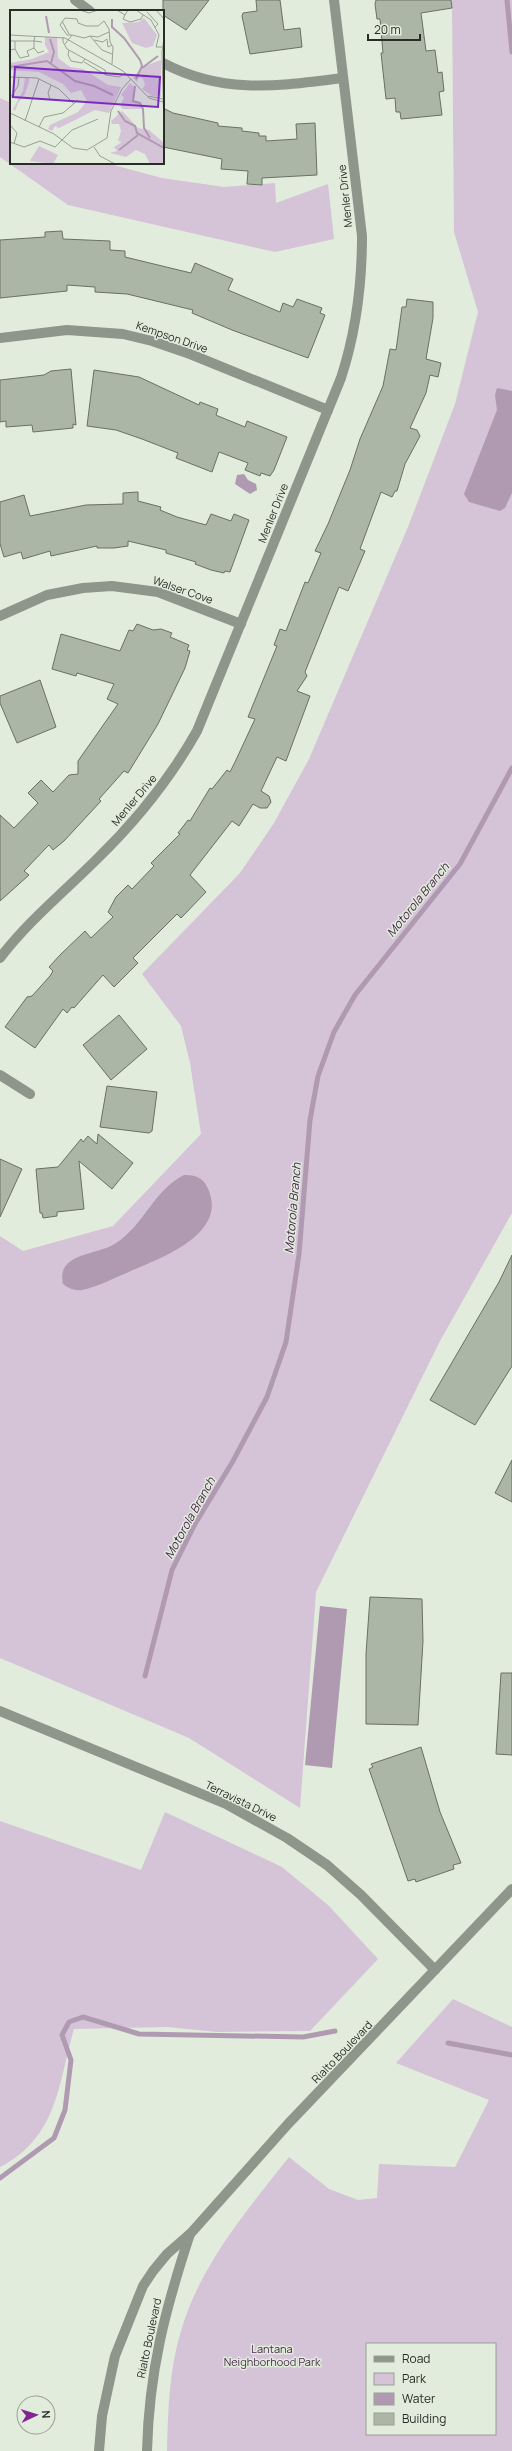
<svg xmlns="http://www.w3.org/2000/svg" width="512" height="2451" font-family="Manrope,sans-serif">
	<rect width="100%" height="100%" fill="#e2ecdc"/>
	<g fill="#d5c3d8" fill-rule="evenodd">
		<polygon points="452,0 512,0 512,1213 440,1341 316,1592 300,1808 189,1738 0,1658 0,1236 23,1251 113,1226 201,1134 190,1063 181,1026 142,974 240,873 274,823 309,759 408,527 455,404 478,312 454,232"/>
		<polygon points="0,98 11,103 11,163 106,163 162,178 224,187 275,183 276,203 328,184 334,239 275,252 68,205 0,157"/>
		<path d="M165 1812 282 1867 328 1905 378 1959 310 2031 217 2032 167 2027 74 2029C58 2084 58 2137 0 2167V1821L141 1870Z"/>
		<path d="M453 1999 512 2027V2451H167C168 2411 169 2370 181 2331 200 2265 247 2210 289 2157L329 2189 358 2200 377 2198 379 2164 455 2167 489 2100 396 2063ZM367 2344H495V2434H367Z"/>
	</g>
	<g fill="#b09ab2">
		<polygon points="497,388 512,391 512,493 505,508 500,511 469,502 464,494 497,410 495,395"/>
		<polygon points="244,474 248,480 256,484 257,490 250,494 235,484 237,475"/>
		<path d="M184 1175C197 1175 204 1178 209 1191 226 1235 161 1258 131 1271 116 1277 98 1287 82 1290 75 1291 68 1288 63 1284 56 1252 97 1256 116 1243 144 1225 154 1190 184 1175Z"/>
		<polygon points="320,1606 347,1609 332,1768 305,1765"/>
	</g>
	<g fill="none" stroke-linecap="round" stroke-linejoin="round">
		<g stroke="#b09ab2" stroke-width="5">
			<polyline points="507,0 512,52"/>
			<polyline points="145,1676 172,1570 195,1524 233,1461 267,1397 286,1342 299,1254 310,1120 318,1076 334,1032 355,995 460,864 512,768"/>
			<polyline points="448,2043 512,2055"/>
			<polyline points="0,2178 54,2138 65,2110 71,2060 62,2035 69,2022 83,2017 139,2034 303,2037 335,2031"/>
		</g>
	</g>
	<g fill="#acb6a6" stroke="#687163">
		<polygon points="163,0 209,0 186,30 163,15"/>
		<polygon points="256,0 280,0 284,30 300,28 302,47 250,54 242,16 243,13 257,11"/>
		<polygon points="376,0 451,0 452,8 421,13 426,51 435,50 438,73 442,72 444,91 439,92 442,115 401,119 400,112 396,112 395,98 386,99 381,53 383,53 380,19 377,19 375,4"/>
		<polygon points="163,108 173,113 218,123 218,126 242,128 242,131 259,133 259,136 266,136 266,141 297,139 296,124 315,123 317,175 262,178 262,185 247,184 248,171 221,169 222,159 163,147"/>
		<polygon points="62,231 63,239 110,241 110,250 125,251 125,257 191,273 195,263 233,279 228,290 280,312 283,303 293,307 297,299 322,308 320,313 325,315 308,358 232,330 192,313 193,310 127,294 95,292 95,287 67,285 67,291 0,298 0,240 45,237 45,232"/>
		<polygon points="407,299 433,302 433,318 426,359 441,363 438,377 430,375 426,393 410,428 417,430 420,436 405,464 397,491 395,491 392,497 381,492 360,549 365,551 348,591 339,587 305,672 307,676 297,691 310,696 286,761 277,757 261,791 269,796 271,802 267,808 260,808 253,804 239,826 232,821 190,875 206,892 181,918 177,914 133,958 138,963 114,987 103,975 74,1008 72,1007 67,1013 63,1009 35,1048 5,1027 27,997 32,996 50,976 53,971 49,967 61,954 85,931 91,938 113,917 108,912 116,897 128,885 132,889 154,866 151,863 180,834 178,833 188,820 190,821 210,788 212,789 227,770 230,772 235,762 255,719 248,717 277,646 274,645 280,629 286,631 305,582 308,583 321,553 315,551 328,524 350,470 360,439 383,386 390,349 396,350 402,307 406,307"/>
		<polygon points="71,369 76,425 73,424 73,428 33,432 32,425 6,427 6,421 0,422 0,380 44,375 51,371"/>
		<polygon points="94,370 139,377 199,405 200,402 218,409 216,415 218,416 245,427 247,421 287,437 274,470 270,476 261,473 260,476 245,470 248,463 219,452 212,472 176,458 178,453 142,439 116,430 87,426"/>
		<polygon points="138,492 138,501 161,507 160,510 177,517 206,525 211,514 231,521 234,514 249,520 230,572 225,571 224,573 211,570 195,564 196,562 166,553 166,550 128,541 128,546 114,548 97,548 97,546 51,556 50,551 23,559 21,552 4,557 0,544 0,502 24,495 30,516 86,505 123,504 123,493"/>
		<polygon points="137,624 153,630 161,629 172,633 170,637 189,645 187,650 190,651 185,668 158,724 128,773 124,771 99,799 101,801 64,841 53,850 49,845 46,848 24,871 29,875 0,901 0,815 14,828 38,803 28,793 41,780 53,792 69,775 78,774 78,761 118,704 107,699 114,684 77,673 76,676 52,669 61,634 120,651 129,630 133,631"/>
		<polygon points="40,680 56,727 17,743 0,703 0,696"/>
		<polygon points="119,1015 147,1049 111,1080 83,1045"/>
		<polygon points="107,1086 157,1092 152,1131 149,1133 100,1127"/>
		<polygon points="98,1134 133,1163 112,1189 79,1161 84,1209 57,1212 57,1216 43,1218 42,1213 40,1213 36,1169 58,1167 81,1139 83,1142 88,1136 97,1144"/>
		<polygon points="0,1159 22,1169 0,1217"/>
		<polygon points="512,1255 512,1366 475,1425 430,1400 499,1282"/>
		<polygon points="512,1460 512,1502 495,1493"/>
		<polygon points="370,1597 422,1599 423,1641 418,1725 366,1724 366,1654"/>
		<polygon points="501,1673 512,1673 512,1755 496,1754"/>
		<polygon points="421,1747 440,1812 461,1863 453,1865 454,1869 416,1882 415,1879 408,1881 369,1769 373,1767 371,1764"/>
	</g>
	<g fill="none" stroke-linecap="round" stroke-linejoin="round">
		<g stroke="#8e958a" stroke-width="10">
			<polyline points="75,0 90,11"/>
			<path d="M163 63C224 95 278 86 343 78"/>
			<polyline points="0,338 67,330 123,334 152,341 190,354 328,410"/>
			<polyline points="0,616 47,595 83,588 112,586 158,592 241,624"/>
			<path d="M0 958C28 921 65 891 98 858 137 820 170 779 197 731L341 378C356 332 362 284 362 236L334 0"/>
			<polyline points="0,1075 30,1094"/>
			<polyline points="0,1711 226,1804 287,1838 327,1865 361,1895 435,1970"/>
		</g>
		<g stroke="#8e958a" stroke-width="10">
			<polyline points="99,2451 102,2416 115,2356 143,2286 153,2271 167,2254 191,2233 288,2124 512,1889"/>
			<path d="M147 2451C149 2371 165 2310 190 2234"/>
		</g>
	</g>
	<g text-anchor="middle" stroke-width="3" stroke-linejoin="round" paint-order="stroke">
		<g font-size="11" fill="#292d27" stroke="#e2ecdc">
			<text transform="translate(345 196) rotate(-96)" y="4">Menler Drive</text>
			<text transform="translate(172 337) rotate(19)" y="4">Kempson Drive</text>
			<text transform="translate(273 513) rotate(-68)" y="4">Menler Drive</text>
			<text transform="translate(183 590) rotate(19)" y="4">Walser Cove</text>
			<text transform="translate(134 800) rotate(-50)" y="4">Menler Drive</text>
			<text transform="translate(241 1801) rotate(26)" y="4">Terravista Drive</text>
			<text transform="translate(342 2052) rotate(-46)" y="4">Rialto Boulevard</text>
			<text transform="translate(149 2338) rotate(-78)" y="4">Rialto Boulevard</text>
		</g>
		<g font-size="11" fill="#4a2a4e" stroke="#e2ecdc">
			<text x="272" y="2353">Lantana<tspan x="272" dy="13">Neighborhood Park</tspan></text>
		</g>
		<g font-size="12" font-style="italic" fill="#47284b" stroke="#e2ecdc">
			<text transform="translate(418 900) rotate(-51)" y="4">Motorola Branch</text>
			<text transform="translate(293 1208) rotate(-85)" y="4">Motorola Branch</text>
			<text transform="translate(190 1518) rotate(-61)" y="4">Motorola Branch</text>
		</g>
	</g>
	<g transform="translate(10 10)">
		<rect width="154" height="154" fill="#e2ecdc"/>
		<path d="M134 8 147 25 143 36 136 38 122 33 112 13 129 12ZM35 27 47 28 48 48 60 57 73 59 98 75 111 77 99 103 85 100 49 118 45 116 42 121 38 119 40 115 68 102 77 91 71 80 61 83 53 74 29 62 0 60V53L22 49 39 42 35 35ZM151 50V87L142 86 132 79 135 75 133 69 129 67 127 72 123 68 132 57ZM15 68H19V72L15 84 8 93 5 101 3 99 13 81ZM120 73 124 77 123 91 130 94 133 99H113L110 96 114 87 111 85ZM112 101 128 118 139 120 154 133V154H140L135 144 126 140 116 147 100 143 107 141 104 137 112 132 108 131 111 121 109 114H102L101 111ZM29 136 48 145 43 154 20 151Z" fill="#d5c3d8"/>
		<path fill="none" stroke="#b09ab2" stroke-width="2" d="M36 6 39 23M102 9V17L114 28 130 50 132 56 126 69M40 29 44 42 41 53M0 57 37 51 65 71 84 76 103 85M132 58 148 46M125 76 123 91 130 93 133 99 134 118 140 128M108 101 115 111 125 116 127 123 154 138M109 140 128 125"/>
		<path fill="none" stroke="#98a094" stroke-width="1" d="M70 0 79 3 88 0M107 0 115 5 118 0M126 0 141 10 149 25 146 37H152M146 0 154 9M137 2 148 14 145 17M115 5 113 9 120 12 131 9 133 5M52 11 59 24M99 22 88 27 80 26 92 40 102 44M0 25 55 28 113 61 139 88 153 92M62 25 74 28 80 26M25 26 24 31 32 32M53 27V32L57 39 95 60 96 65 109 67 116 63M154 28 152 42 154 121M84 30 93 32 97 29 98 37 102 35M0 31H5V39L0 40M55 34 62 25H57L50 15 55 8 67 9 68 13 76 16H88L94 11 99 19 100 32 103 37 102 54M24 38 28 43 34 41M5 39 10 48 19 46 17 41 24 38V31H5M59 40 58 45 61 51 72 53 75 49M74 52 96 65M0 67 27 68 49 79 64 94M138 86 153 89M0 88 8 76 9 67M40 90 38 83 41 75M0 103 44 124 63 138 77 140 97 128 101 101 112 79 121 69M15 111 29 69M0 115 7 123 4 134M29 117 34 107 53 103 68 90M0 132 14 137 30 131 45 137 62 120 88 109M84 137 90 146 105 154"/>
		<path fill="#7b2cbf" fill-opacity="0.15" stroke="#7b2cbf" stroke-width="2" d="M5 57 150 67 148 97 3 87Z"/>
		<rect width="154" height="154" fill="none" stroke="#292d27" stroke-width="2"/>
	</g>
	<rect x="366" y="2343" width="130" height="92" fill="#e2ecdc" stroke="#98a094"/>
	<rect x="374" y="2356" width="20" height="6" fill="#8e958a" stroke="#98a094"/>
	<text x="402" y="2363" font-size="12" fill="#292d27">Road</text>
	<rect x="374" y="2373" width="20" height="12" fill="#d5c3d8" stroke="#98a094"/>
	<text x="402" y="2383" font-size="12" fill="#292d27">Park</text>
	<rect x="374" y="2393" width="20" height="12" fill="#b09ab2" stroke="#98a094"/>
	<text x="402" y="2403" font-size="12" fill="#292d27">Water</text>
	<rect x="374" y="2413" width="20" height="12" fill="#acb6a6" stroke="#98a094"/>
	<text x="402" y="2423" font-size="12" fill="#292d27">Building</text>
	<g transform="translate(36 2415) rotate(86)"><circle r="19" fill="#e2ecdc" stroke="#98a094"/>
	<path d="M0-3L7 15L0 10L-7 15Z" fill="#832590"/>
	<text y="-6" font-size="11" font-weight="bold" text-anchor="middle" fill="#292d27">N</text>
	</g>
	<path d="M368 34v6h52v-6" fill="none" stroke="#292d27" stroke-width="2"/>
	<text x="374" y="34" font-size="12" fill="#292d27" stroke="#e2ecdc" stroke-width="3" paint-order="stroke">20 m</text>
</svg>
